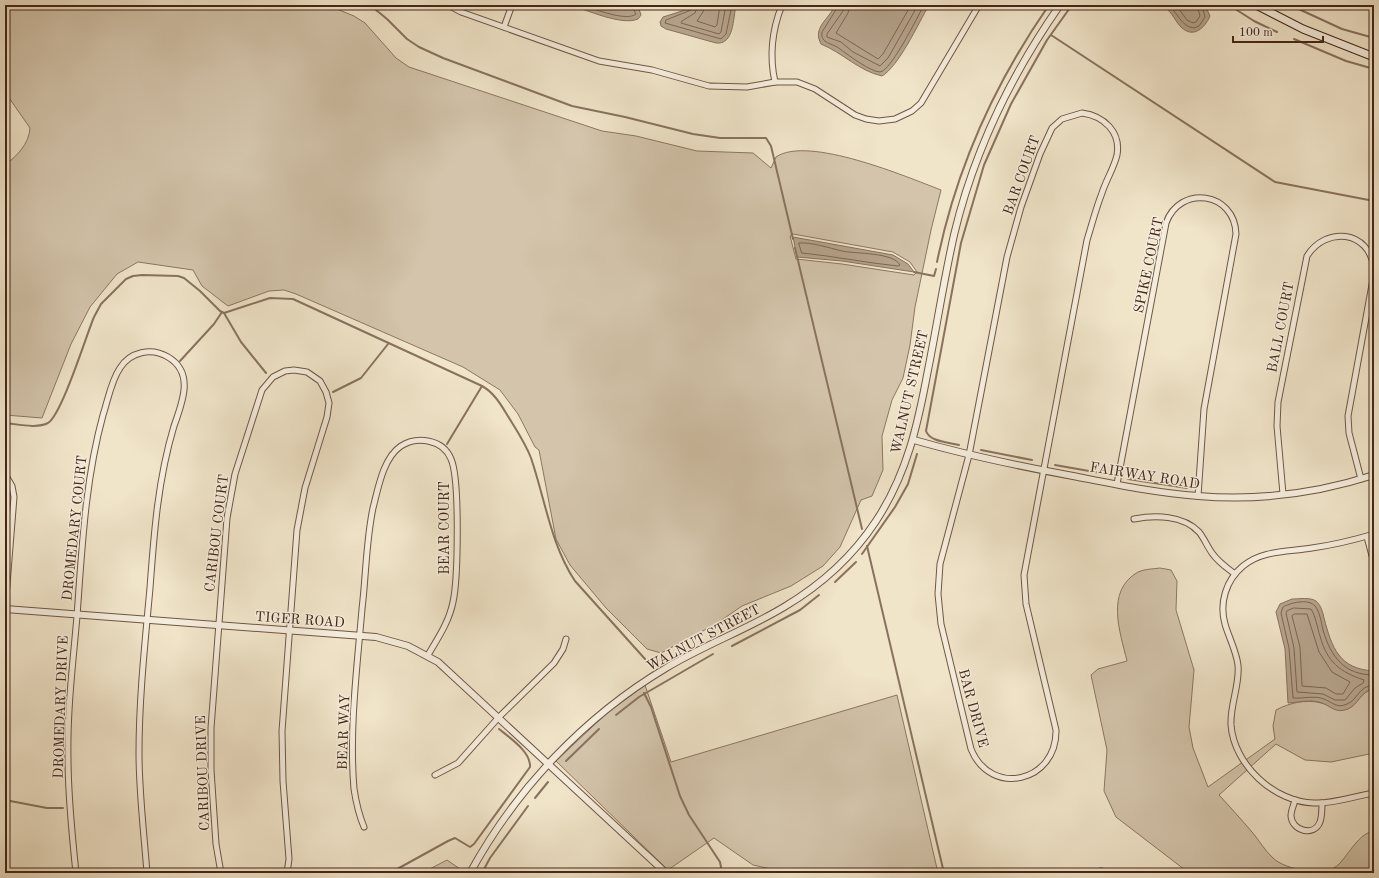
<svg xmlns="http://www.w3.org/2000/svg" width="1379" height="878" font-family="'Old Standard TT',serif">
	<rect width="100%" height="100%" fill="#f0e4c9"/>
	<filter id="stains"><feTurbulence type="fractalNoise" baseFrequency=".005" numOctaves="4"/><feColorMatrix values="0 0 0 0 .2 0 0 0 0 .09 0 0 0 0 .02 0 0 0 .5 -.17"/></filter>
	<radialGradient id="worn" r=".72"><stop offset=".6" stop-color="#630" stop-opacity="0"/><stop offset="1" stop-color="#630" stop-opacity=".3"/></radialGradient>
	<g fill="#d3c4ab" stroke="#8c7662" fill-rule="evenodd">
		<path d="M5 5H327L354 16 365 23 396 58 409 67 602 131 636 136 697 151 753 153 771 168 776 157C808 135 907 177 941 190L931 230 915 307 910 345 903 378 892 400 882 436 883 470 872 496 861 500 840 547 823 566 791 586 742 606 716 624 661 653 647 649 606 608 570 565 556 539 539 450 535 447 518 414 500 390 463 367 296 294 284 290 269 291 228 306 202 286 193 270 138 262 117 274 90 307 71 344 42 418 5 415V165C17 156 29 144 30 128L5 92ZM793 234 893 252 910 262 917 272 914 275 842 264 796 259 790 236Z"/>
		<path d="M1160 568 1171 570 1177 581 1176 610 1194 670 1189 727 1193 748 1208 787 1275 739 1273 726 1276 710C1289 703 1306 699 1321 703 1331 705 1334 713 1347 709 1357 706 1359 693 1374 688V753L1331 762 1305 760 1276 744 1219 795C1230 807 1241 819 1252 832 1259 840 1265 851 1273 858 1285 870 1327 878 1339 864 1349 854 1359 833 1374 831V873H1189L1116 817 1104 791 1107 750 1091 675 1098 669 1127 661C1120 632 1105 591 1138 572 1144 569 1153 569 1160 568Z"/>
		<polygon points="645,685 671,762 897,695 938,873 789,873 753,865 714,838 668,870 556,761 607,713"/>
		<polygon points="447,860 466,873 422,873"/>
	</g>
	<g fill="#b6a48d" stroke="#88725f">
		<path d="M570 5H632L639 9 641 15 638 19C622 26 587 10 570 5Z"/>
		<path d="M692 5H736C733 19 734 45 716 43L666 29 661 26 660 22 663 17 682 11Z"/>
		<path d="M835 5H929C918 24 899 66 882 76 859 71 843 53 821 44 812 27 829 20 835 5Z"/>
		<path d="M1159 5H1205L1210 16C1205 28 1193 39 1181 27 1173 19 1172 9 1159 5Z"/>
		<polygon points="793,237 893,255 908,264 914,272 842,261 797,257"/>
		<path d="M1292 599C1299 599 1310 597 1316 601 1321 605 1323 613 1324 618 1332 648 1339 669 1374 671V688C1359 693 1359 704 1348 709 1335 714 1331 706 1322 703 1313 699 1299 702 1288 703L1285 649 1276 612 1280 604Z"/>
	</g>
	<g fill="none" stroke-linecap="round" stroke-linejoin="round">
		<g stroke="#7d6653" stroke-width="1">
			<path d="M583 5C594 9 627 22 636 14L631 5"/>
			<polyline points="693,5 691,10 666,20 665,23 721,39 726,34 732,5"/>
			<polyline points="698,5 695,13 682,21 681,23 719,34 721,32 726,5"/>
			<polyline points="704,5 703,12 697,21 715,27 717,25 720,5"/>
			<path d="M839 5 822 32C820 44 833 43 840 49 848 55 871 72 880 72 891 71 918 16 924 5"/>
			<polyline points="844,5 843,11 827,34 827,37 841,42 853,52 880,66 888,58 918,5"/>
			<polyline points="850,5 848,13 836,33 878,59 883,54 911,5"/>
			<path d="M1168 5C1178 12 1181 27 1194 28L1199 26 1205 17 1202 5"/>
			<polyline points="1176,5 1187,20 1193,23 1196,22 1200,16 1197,5"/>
			<path d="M799 243C812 242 829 248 842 251 855 254 893 252 900 265L898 266C866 263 834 256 802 253Z"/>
			<path d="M1294 608 1311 609C1316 617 1317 627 1320 636 1327 662 1340 672 1364 680L1363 683 1355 688 1345 700H1335L1323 694 1297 692 1294 648 1286 613 1287 611Z"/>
			<polygon points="1295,614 1307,614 1319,652 1332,672 1350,682 1343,694 1336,694 1326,688 1302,686 1300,647 1292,616"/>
			<path d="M1374 675C1344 675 1331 657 1323 630 1321 622 1320 612 1315 606 1308 598 1290 603 1283 607L1281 613 1289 648 1293 698C1302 699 1314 695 1324 699 1332 702 1337 709 1347 704 1358 700 1358 686 1374 685"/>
		</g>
		<g stroke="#88725f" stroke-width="2">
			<polyline points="370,5 387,19 407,39 419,47 443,58 572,106 625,117 693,134 720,138 766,138 771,146 793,239"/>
			<polyline points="1229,5 1254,21 1277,32"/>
			<polyline points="1290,5 1342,29 1374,38"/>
			<polyline points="1051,35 1275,182 1374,201"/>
			<polyline points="1294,39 1346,61 1374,69"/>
			<polyline points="795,248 862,529"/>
			<path d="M937 262C956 169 994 84 1049 5"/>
			<polyline points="914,272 934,276 936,269"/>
			<polyline points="224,313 241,342 266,373"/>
			<polyline points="180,361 214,324 222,312"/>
			<polyline points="333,392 361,378 388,344"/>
			<path d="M5 423C17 424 37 429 48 423 62 414 86 336 94 317L101 304 126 279 133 276 142 275 178 276 184 278 200 291 220 311 224 313 270 298 293 299 482 386C493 392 500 403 506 413 515 428 525 442 531 458 545 499 551 545 575 581L645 659"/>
			<polyline points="447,444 482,386"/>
			<path d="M959 445C948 442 930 442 926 431L961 243 984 165 1011 104 1047 40 1072 5"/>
			<polyline points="981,450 1032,460"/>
			<polyline points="1055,465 1106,474"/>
			<polyline points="1128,479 1187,488"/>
			<polyline points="867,546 944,873"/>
			<polyline points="862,554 895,507 908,484 917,454"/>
			<polyline points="835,582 856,562"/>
			<polyline points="732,646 800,610 819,595"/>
			<polyline points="644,693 651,707 680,796 689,815 720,862 721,867 719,873"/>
			<polyline points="616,715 639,697 713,654"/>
			<polyline points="566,761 599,729"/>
			<polyline points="535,798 548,782"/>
			<polyline points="5,800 47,808 63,808"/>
			<path d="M390 873 448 841 455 838 470 847 474 844 530 767C531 752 510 738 499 729"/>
			<polyline points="482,873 490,858 528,806"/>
		</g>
		<g stroke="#6f5645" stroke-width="7">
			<g id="minor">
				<polyline points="448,5 461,12 599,61 652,70 709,86 747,87 775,82 797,82 815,89 855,115 866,119 879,121 895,119 912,111 921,103 979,5"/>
				<polyline points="504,27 512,5"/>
				<path d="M775 82C769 55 772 30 782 5"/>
				<path d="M1082 113C1104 116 1121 132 1117 155 1114 168 1106 180 1102 193 1096 208 1092 224 1087 240L1024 575 1026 604 1056 730C1057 782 991 798 971 749L941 624 938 594 940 564 969 455 1007 257 1021 207 1040 154 1052 128 1062 119Z"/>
				<polyline points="5,474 12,486 14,497 5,609"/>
				<polyline points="1361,479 1349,433 1348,416 1374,274"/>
				<path d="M1117 484 1166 223C1180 184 1235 192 1236 234L1204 409 1198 496"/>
				<path d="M1283 494 1277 426 1278 402 1307 256C1326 226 1369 230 1374 268"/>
				<path d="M1134 519C1155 515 1183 515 1199 532 1204 538 1207 546 1212 553 1218 562 1227 568 1235 574"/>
				<path d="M1374 534C1354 540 1333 545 1312 548 1288 552 1262 550 1243 566 1226 580 1219 603 1225 624 1229 638 1236 650 1238 665 1240 685 1230 704 1231 725 1234 765 1274 802 1314 803 1335 804 1354 796 1374 793"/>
				<polyline points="1367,537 1374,563"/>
				<polyline points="435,775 458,763 499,717 554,663 563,649 566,639"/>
				<path d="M1295 800C1294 805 1291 810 1291 816 1292 831 1314 837 1320 822 1322 816 1322 809 1322 803"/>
				<path d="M364 827C359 815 356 802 354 789 349 730 357 668 362 609 366 576 366 541 373 508 378 489 383 458 401 446 417 436 443 439 451 459 460 479 458 579 453 602 449 622 438 638 428 655"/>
				<path d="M76 873C72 835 68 796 68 758 67 710 73 663 77 616 82 548 85 481 103 415 108 400 111 381 120 368 130 352 151 347 168 357 195 373 182 403 174 426 158 479 154 533 150 588 145 643 139 698 139 753 139 793 144 833 147 873"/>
				<polyline points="221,873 216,844 211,770 211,728 227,518 235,474 262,390 273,377 285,371 294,370 307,372 320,381 326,392 329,403 327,417 305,488 297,530 282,731 283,781 289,859 287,873"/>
				<polyline points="1089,873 1101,871 1111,873"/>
			</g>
		</g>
		<g stroke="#6f5645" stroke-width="8">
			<g id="tertiary">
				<path d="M914 440C966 455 1019 466 1073 476 1114 484 1156 493 1198 496 1257 501 1318 493 1374 475"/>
				<polyline points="5,609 376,637 408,646 438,662 666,873"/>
				<path d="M470 873C516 789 584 717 666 668 704 645 746 630 784 607 821 585 853 556 876 521 907 474 918 424 928 370 937 325 944 279 954 235 974 151 1011 75 1060 5"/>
			</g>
		</g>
		<g stroke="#442719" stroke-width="9">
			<polyline id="secondary" points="1256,5 1303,29 1374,57"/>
		</g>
		<use href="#minor" stroke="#f5eddc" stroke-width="5"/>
		<use href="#tertiary" stroke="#f5eddc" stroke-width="6"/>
		<use href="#secondary" stroke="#f5eddc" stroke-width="7"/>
	</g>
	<g text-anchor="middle" stroke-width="3" stroke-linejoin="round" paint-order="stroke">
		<g font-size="14" fill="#442719" stroke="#f5eddc">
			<text transform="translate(1021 175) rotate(-70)" y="5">BAR COURT</text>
			<text transform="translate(1148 265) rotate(-78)" y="5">SPIKE COURT</text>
			<text transform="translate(1280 327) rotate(-79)" y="5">BALL COURT</text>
			<text transform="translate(909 392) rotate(-77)" y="5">WALNUT STREET</text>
			<text transform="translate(1145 475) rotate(9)" y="5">FAIRWAY ROAD</text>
			<text transform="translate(74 528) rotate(-84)" y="5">DROMEDARY COURT</text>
			<text transform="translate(444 528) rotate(-90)" y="5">BEAR COURT</text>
			<text transform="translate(216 533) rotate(-83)" y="5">CARIBOU COURT</text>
			<text transform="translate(300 619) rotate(4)" y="5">TIGER ROAD</text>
			<text transform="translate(703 637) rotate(-28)" y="5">WALNUT STREET</text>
			<text transform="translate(60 707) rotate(-88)" y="5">DROMEDARY DRIVE</text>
			<text transform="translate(974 708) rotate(75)" y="5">BAR DRIVE</text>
			<text transform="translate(343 732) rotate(-88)" y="5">BEAR WAY</text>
			<text transform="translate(202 773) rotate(-92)" y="5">CARIBOU DRIVE</text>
		</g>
	</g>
	<rect width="1379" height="878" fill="none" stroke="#f0e4c9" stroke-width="20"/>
	<rect x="6" y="6" width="1367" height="866" fill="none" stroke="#442719" stroke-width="2"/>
	<rect x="10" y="10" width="1359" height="858" fill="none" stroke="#442719"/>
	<path d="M1233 36v6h90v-6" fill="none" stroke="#442719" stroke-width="2"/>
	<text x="1239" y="36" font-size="12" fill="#442719" stroke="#f5eddc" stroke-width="3" paint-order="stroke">100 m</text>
	<rect width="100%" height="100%" filter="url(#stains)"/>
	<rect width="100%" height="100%" fill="url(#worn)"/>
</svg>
